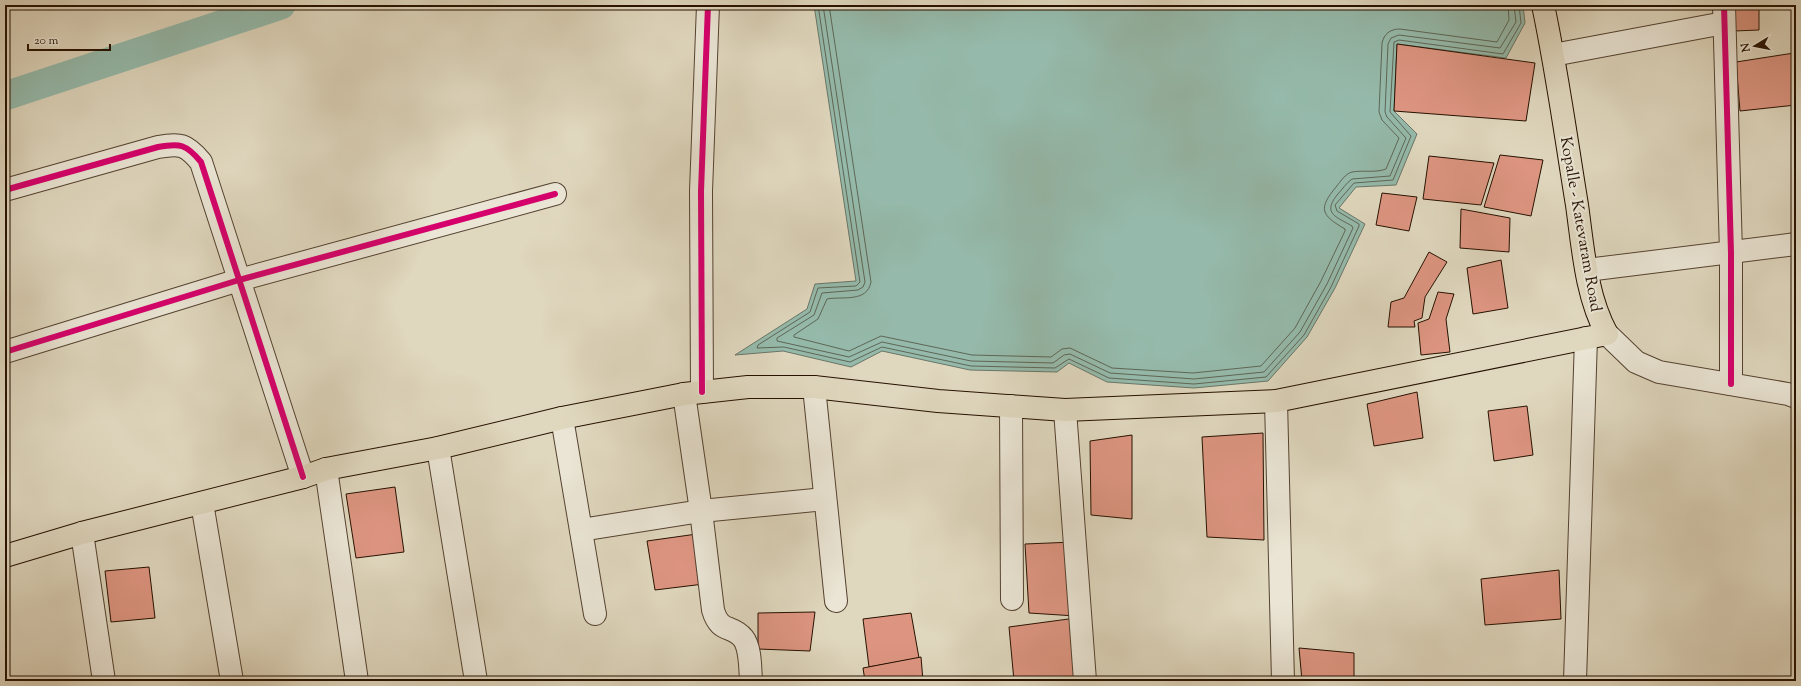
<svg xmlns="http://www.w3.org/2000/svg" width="1801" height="686" font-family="'Sorts Mill Goudy',serif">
	<rect width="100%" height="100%" fill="#dfd7be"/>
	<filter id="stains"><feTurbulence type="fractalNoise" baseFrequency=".005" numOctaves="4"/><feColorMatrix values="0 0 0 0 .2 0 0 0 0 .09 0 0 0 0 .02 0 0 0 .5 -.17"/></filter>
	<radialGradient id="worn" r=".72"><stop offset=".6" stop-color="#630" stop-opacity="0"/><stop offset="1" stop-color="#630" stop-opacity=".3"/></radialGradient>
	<polygon fill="#95baab" stroke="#697667" points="814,5 1523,5 1525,23 1506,58 1397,44 1394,111 1417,134 1396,185 1356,187 1339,208 1365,224 1335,288 1307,337 1268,381 1194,388 1107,382 1069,363 1057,372 970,370 882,351 851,367 783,351 735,355 807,309 815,284 856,281"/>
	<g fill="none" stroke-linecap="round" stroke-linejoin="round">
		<g stroke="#5e6656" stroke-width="1">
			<polyline points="818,5 860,282 856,286 818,288 810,312 758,345 757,348 784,347 850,362 882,347 971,366 1055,368 1069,359 1109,378 1194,384 1266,377 1304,335 1331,287 1359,226 1359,224 1337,211 1335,205 1354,183 1393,180 1411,136 1390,112 1394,42 1399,40 1503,54 1521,23 1519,5"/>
			<path d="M823 5 865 282 863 287 858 290 822 293 814 315 777 338V341L849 357 882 342 971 361 1053 363 1064 355 1070 354 1110 373 1194 379 1264 372 1300 332 1327 284 1353 228 1352 226C1337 217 1322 214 1337 195 1342 190 1346 183 1352 179L1390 176 1406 138 1387 117 1385 112 1388 44 1391 38 1399 35 1500 48 1516 22 1514 5"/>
			<path d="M829 5 871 282C867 303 842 296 827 299L818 319 794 335V337L849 351 881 336 972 355 1051 357 1062 349 1070 348 1112 368 1193 373 1261 366 1295 328 1321 281 1345 231V229C1321 215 1318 209 1336 187 1341 181 1345 174 1352 172 1363 170 1376 173 1386 169L1399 138 1382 120 1379 112 1382 43C1384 34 1390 29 1400 29L1497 42 1509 20 1508 5"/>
		</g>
		<polyline stroke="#95baab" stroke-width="29" points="5,96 281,5"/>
	</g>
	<g fill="#dd9581" stroke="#261101">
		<polygon points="1734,5 1759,5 1759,30 1734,31"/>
		<polygon points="1397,44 1535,63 1526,121 1394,111"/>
		<polygon points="1794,53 1796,105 1740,111 1736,62"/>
		<polygon points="1500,155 1543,160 1531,216 1484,207"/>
		<polygon points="1429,156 1494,163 1481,205 1423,199"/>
		<polygon points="1382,193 1417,197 1409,231 1376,225"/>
		<polygon points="1461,209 1510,218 1509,252 1460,248"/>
		<polygon points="1429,252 1447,262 1425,297 1422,318 1414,321 1415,327 1388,327 1391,302 1404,298"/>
		<polygon points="1501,260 1508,308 1473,314 1467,268"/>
		<polygon points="1438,292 1454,294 1446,319 1450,352 1421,355 1418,323 1429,319"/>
		<polygon points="1417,392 1423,438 1374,446 1367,404"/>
		<polygon points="1527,406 1533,455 1494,461 1488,411"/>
		<polygon points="1263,433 1264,540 1207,537 1202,437"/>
		<polygon points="1132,435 1132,519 1091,515 1090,441"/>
		<polygon points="395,487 404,552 356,558 346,494"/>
		<polygon points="704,533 704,584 655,590 647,541"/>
		<polygon points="1074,542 1076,616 1029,613 1025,544"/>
		<polygon points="149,567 155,618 111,622 105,571"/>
		<polygon points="1559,570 1561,619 1485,625 1481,579"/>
		<polygon points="815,612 810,651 758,649 758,613"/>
		<polygon points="911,613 919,658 869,667 863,619"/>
		<polygon points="1076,618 1080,681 1014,681 1009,627"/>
		<polygon points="1299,648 1354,653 1354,681 1302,681"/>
		<polygon points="921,657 923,681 865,681 863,668"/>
	</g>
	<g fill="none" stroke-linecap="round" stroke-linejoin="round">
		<g stroke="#544230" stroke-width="24">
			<g id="minor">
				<polyline points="1724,5 1731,253 1731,384"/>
				<polyline points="1553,55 1724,23"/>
				<path d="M5 190 158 147C180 143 186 144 201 162L303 477"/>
				<polyline points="1587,270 1796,244"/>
				<polyline points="1607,334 1636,362 1659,372 1788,394 1796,397"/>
				<polyline points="5,352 239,280 555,194"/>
				<polyline points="814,387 836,601"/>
				<polyline points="702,392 701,191 708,5"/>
				<path d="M684 394 701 511 713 610C720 634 732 624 743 638 751 648 750 669 751 681"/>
				<polyline points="1276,401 1283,681"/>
				<polyline points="1011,406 1012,599"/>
				<polyline points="1065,410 1085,681"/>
				<polyline points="562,418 595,614"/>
				<polyline points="438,448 476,681"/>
				<polyline points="326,469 357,681"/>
				<polyline points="202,503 232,681"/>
				<polyline points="581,530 701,511 825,499"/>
				<polyline points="82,533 104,681"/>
				<polyline points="1575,681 1586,338"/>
			</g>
		</g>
		<g stroke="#261101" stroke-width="24">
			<path id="major" d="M5 556 82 533 303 477 326 469 438 448 562 418 684 394 748 387H814L938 401 1065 410 1276 401 1607 334C1586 296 1583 248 1577 205 1566 138 1557 71 1543 5"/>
		</g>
		<use href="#minor" stroke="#eae5d5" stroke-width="22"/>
		<use href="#major" stroke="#dfd7be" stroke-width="22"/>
		<g stroke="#eae5d5" stroke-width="8">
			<g id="cycleway">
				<polyline points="1724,5 1731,253 1731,384"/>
				<path d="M5 190 158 147C180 143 186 144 201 162L303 477"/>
				<polyline points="5,352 239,280 555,194"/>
				<polyline points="702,392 701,191 708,5"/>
			</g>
		</g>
		<use href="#cycleway" stroke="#d6006c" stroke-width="6"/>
	</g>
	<g text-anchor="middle" stroke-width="4" stroke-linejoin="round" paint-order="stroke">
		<g font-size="16" fill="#261101" stroke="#eae5d5">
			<text transform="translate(1582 224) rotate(80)" y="6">Kopalle - Katevaram Road</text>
		</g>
	</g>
	<rect width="1801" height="686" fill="none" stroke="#dfd7be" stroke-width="20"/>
	<rect x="6" y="6" width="1789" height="674" fill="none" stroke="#261101" stroke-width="2"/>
	<rect x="10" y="10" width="1781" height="666" fill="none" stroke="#261101"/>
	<g transform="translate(1755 46) rotate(260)" stroke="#eae5d5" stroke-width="3" paint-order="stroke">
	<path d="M0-3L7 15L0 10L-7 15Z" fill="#261101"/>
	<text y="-6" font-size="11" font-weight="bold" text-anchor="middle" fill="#261101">N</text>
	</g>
	<path d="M28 44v6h82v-6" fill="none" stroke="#261101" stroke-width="2"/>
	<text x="34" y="44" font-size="12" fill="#261101" stroke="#eae5d5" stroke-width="3" paint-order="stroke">20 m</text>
	<rect width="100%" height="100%" filter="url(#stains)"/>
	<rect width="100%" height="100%" fill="url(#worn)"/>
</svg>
